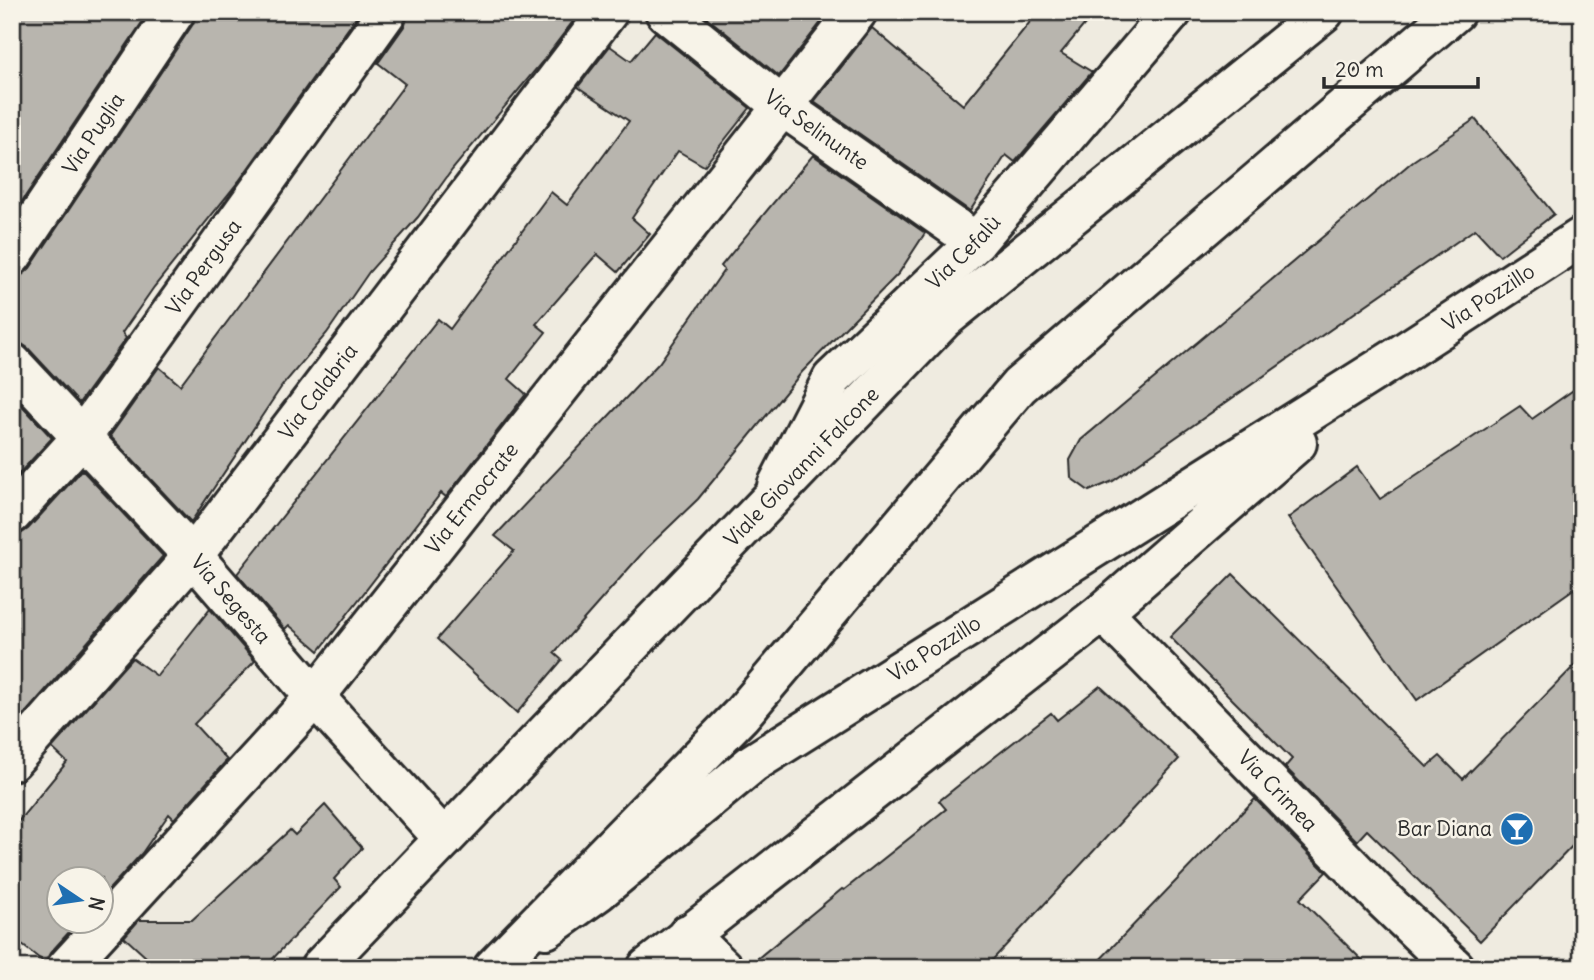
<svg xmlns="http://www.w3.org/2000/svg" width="1594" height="980" font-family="Delius,sans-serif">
	<rect width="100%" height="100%" fill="#efebe0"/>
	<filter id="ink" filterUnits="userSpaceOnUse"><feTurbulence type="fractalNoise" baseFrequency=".0143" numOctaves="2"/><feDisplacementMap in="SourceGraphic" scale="14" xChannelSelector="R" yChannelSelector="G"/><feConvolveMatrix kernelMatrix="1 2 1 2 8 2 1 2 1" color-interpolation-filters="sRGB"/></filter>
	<g filter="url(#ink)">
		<g fill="#b8b5ae" stroke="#2b2b2b" stroke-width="2">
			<polygon points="12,12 149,12 12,216"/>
			<polygon points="197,12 360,12 239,181 154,287 122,333 126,338 79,403 28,348 19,342 12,342 12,278 22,275 30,268 193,24"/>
			<polygon points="409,12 564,12 574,20 542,62 452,170 418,217 369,272 327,333 282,386 191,522 110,436 159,367 180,385 405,84 378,63 405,25"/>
			<polygon points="700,12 829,12 779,76"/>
			<polygon points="1038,12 1095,12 1061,53 1092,72 1015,162 1006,155 970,211 814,102 872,28 963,105"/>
			<polygon points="655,32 750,108 704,166 678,151 632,218 650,234 618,272 597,254 536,324 546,332 509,379 526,394 446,497 441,493 319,651 289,625 285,629 237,574 438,319 450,329 551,192 567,205 629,121 578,87 610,46 631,61"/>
			<polygon points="1475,119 1554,214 1500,256 1475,229 1113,481 1089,491 1071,478 1070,460 1081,440 1413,161"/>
			<polygon points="813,155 925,233 899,273 802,372 698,499 646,549 554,653 562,660 517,713 437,639 514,551 495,536 659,363 724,270 721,266"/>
			<polygon points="1582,384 1582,583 1417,700 1288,518 1357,467 1380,499 1520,406 1532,419"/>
			<polygon points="12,395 52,438 12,481"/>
			<polygon points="82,470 163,556 21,718 12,711 12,535 19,535 28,529"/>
			<polygon points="1233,574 1427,767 1440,756 1463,779 1582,658 1582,836 1480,941 1367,830 1357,841 1285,767 1292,759 1170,637"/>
			<polygon points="210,609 255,661 194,724 227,760 174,819 169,814 142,853 102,897 102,878 60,878 60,920 80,920 50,953 45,963 12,937 12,829 67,762 52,748 132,658 157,676"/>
			<polygon points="1100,686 1179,759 985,968 746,968 842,889 844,890 946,809 939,801 969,777 1051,713 1057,720"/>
			<polygon points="1255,799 1326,872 1300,899 1370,968 1092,968"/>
			<polygon points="325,805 362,848 334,879 341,887 264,968 158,968 124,937 139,920 192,920 290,830 295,835"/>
		</g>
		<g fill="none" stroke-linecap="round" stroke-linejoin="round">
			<g stroke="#2b2b2b" stroke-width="44">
				<g id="street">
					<path id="s1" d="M665 12 783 107 976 242"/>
					<path id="s2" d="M12 256 175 12"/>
					<path id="s3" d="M12 363 193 556 315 697 444 839"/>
					<path id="s4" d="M777 486 832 379 976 242 1172 12"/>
					<path id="s5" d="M12 514 82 437 387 12"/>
					<path id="s6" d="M1103 612 1384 900 1455 968"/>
					<path id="s7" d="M12 761 193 556 608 12"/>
					<path id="s8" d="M546 929 599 891 753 763 1394 359 1582 237"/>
					<polyline points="688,934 723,968"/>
					<path id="s9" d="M66 968 315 697 857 12"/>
					<polyline points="647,968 1103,612 1297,443"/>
				</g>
			</g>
			<g stroke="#2b2b2b" stroke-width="44">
				<g id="secondary">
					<path id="s10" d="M320 968 943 320 1324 12"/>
					<polyline points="493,968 741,715 1019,386 1455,12"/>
				</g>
			</g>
			<use href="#street" stroke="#f7f3e8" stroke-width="38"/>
			<use href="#secondary" stroke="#f7f3e8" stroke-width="38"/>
		</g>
	</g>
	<defs>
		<g id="bar-disc" transform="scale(1.75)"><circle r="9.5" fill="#1f6fb2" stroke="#f7f3e8"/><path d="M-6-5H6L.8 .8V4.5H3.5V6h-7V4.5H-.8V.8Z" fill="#fff"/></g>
	</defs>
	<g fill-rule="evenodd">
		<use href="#bar-disc" x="1517" y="829"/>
	</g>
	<g text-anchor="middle" stroke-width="5" stroke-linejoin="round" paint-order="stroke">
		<g font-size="21" fill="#2b2b2b" stroke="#f7f3e8">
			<text dy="7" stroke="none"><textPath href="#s1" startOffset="192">Via Selinunte</textPath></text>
			<text dy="7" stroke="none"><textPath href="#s2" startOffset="147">Via Puglia</textPath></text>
			<text dy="7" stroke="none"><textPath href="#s4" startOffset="303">Via Cefalù</textPath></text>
			<text dy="7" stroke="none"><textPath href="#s5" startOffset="313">Via Pergusa</textPath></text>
			<text dy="7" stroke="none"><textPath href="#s8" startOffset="1136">Via Pozzillo</textPath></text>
			<text dy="7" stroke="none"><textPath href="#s7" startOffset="480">Via Calabria</textPath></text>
			<text dy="7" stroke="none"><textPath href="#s10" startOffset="695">Viale Giovanni Falcone</textPath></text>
			<text dy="7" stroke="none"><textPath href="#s9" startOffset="621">Via Ermocrate</textPath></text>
			<text dy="7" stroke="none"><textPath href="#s3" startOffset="322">Via Segesta</textPath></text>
			<text dy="7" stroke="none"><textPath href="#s8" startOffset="480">Via Pozzillo</textPath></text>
			<text dy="7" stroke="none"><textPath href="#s6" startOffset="250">Via Crimea</textPath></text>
		</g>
		<g font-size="21" fill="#2b2b2b" stroke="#f7f3e8" text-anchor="end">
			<text x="1492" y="836">Bar Diana</text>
		</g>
	</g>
	<rect width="1594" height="980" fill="none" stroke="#f7f3e8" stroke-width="42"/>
	<rect x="21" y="21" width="1552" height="938" fill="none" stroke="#2b2b2b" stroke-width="2.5" filter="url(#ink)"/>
	<g transform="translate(80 900) rotate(103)"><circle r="33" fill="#f7f3e8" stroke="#a5a39c" stroke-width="2"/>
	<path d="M0-5L12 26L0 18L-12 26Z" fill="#1f6fb2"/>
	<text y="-10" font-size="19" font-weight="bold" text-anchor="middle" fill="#2b2b2b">N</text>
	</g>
	<path d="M1324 77v10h154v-10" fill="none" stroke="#2b2b2b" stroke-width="3.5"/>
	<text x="1335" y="77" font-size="21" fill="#2b2b2b" stroke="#f7f3e8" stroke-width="5" paint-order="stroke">20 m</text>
</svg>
